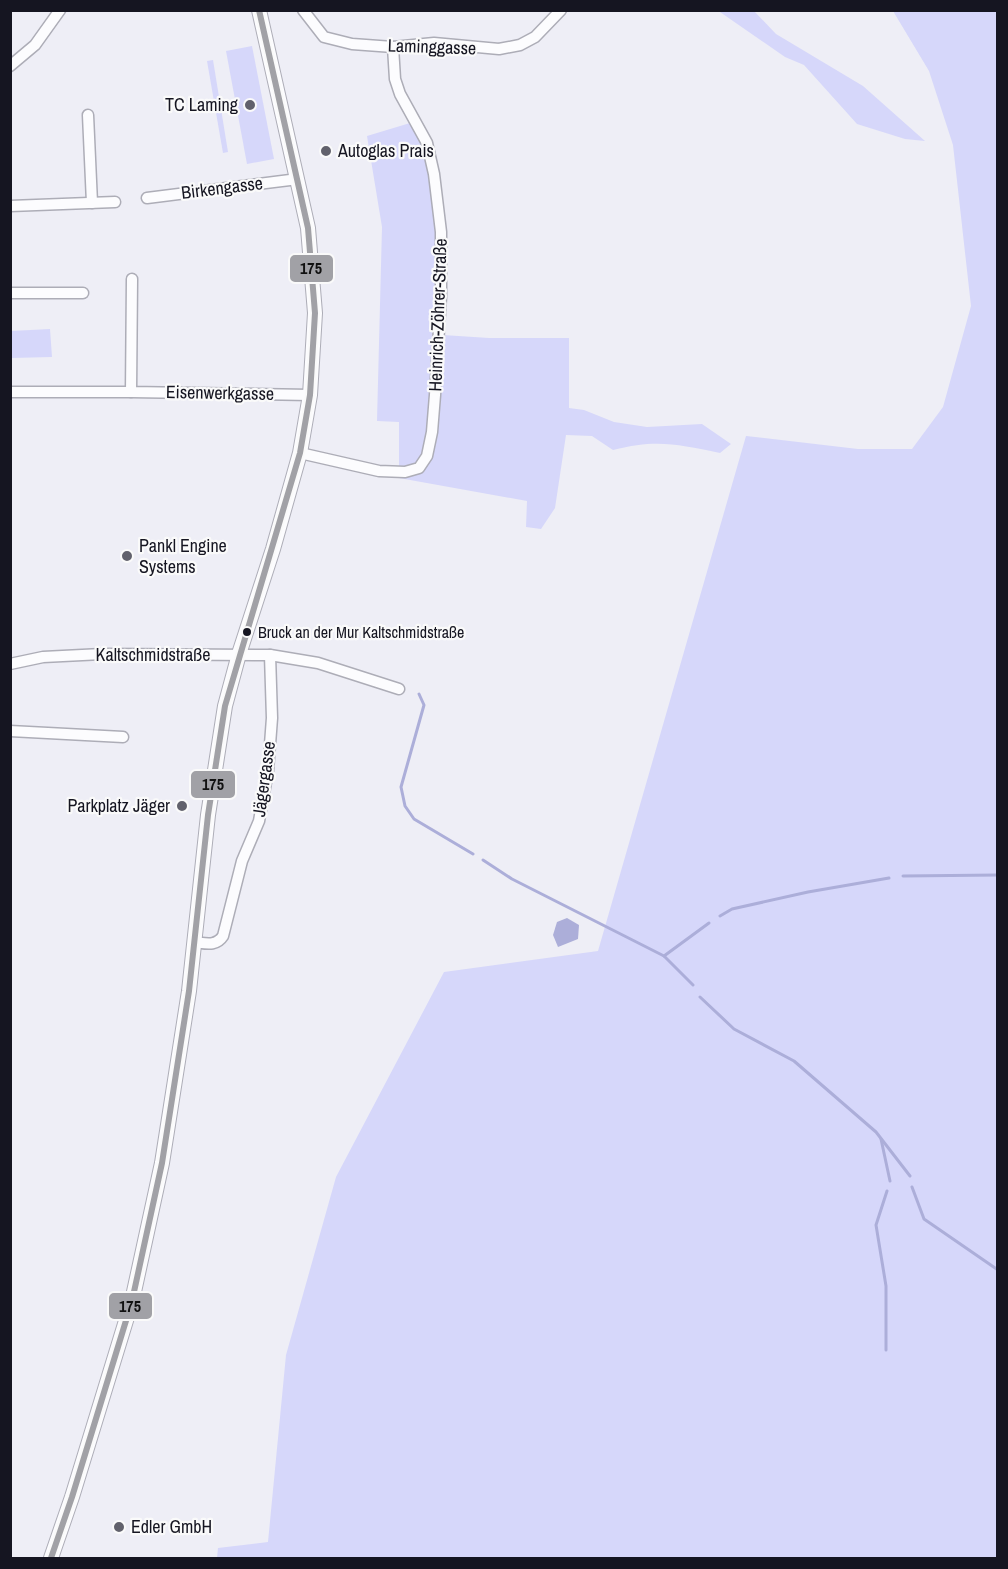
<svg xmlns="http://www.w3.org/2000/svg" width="1008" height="1569" font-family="'Archivo Narrow',sans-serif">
	<rect width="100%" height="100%" fill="#eeeef6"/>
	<g fill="#d6d7fa">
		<polygon points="714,11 754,11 776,34 863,86 925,141 905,139 857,124 804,65 785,57 720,12"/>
		<polygon points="893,11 997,11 997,1558 217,1558 218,1548 268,1542 286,1355 336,1177 444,972 598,951 746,436 858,449 912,449 943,407 971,306 953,145 929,71"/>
		<polygon points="252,46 274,159 247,164 226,51"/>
		<polygon points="213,60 228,152 223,153 207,61"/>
		<path d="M420 120 427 132 434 151 443 335 489 338H569V408L584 410 614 422 647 427 702 424 731 444 720 453C677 444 656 439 613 450L592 436 566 435 555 508 541 529 526 527 527 501 399 478V422L377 421 382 227 367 136Z"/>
		<polygon points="50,329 52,357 11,358 11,331"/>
	</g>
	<polygon fill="#acaed9" points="567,918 579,925 578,939 558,947 553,935 557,922"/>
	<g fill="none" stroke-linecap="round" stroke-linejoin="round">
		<g stroke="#acaed9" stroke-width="3">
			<polyline points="419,694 424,705 401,787 405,806 414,819 473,854"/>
			<polyline points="483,860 512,879 664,956 693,985"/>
			<polyline points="903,876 998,875"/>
			<polyline points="720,916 732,909 808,892 889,878"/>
			<polyline points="664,956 709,923"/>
			<polyline points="700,997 734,1029 794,1061 876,1132 910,1176"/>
			<polyline points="881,1139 890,1181"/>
			<polyline points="912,1187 924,1219 998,1270"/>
			<polyline points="886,1350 886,1286 876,1225 887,1191"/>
		</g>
		<g stroke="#adadb7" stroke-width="13">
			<g id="minor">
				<polyline points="303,10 324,37 352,44 393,47 434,43 499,49 520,45 535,37 561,10"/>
				<polyline points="10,66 35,45 60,10"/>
				<polyline points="88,115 92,203"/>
				<polyline points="147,198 298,179"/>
				<polyline points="10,206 115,202"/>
				<polyline points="132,279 131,392 310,395"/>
				<polyline points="10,293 83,293"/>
				<polyline points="10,392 131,392"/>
				<polyline points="300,453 379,471 405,472 419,468 427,456 432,432 435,395 441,296 441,232 434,174 427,143 400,94 395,79 393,47"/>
				<polyline points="10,664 43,657 102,654 270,655 318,663 399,689"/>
				<polyline points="10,731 123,737"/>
				<path d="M194 942C205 943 216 947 223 936L242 861 259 821 268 771 272 718 270 655"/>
			</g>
		</g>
		<g stroke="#adadb7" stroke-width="16">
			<polyline id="secondary" points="51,1558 72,1497 132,1301 162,1163 189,991 208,815 225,706 239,654 273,549 300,453 310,395 315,313 308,228 259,10"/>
		</g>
		<use href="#minor" stroke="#fcfcfe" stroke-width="10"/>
		<use href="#secondary" stroke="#fcfcfe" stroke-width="14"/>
		<g stroke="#fafafa" stroke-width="10">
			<polyline id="bus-1" points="51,1558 72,1497 132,1301 162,1163 189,991 208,815 225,706 300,453 310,395 315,313 308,228 259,10"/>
		</g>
		<use href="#bus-1" stroke="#a1a1a6" stroke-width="6"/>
	</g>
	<g fill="#61616c" stroke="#fafafa" stroke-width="2">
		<circle cx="250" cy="105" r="6"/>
		<circle cx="326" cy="151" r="6"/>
		<circle cx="127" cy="556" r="6"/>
		<circle cx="182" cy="806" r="6"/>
		<circle cx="119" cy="1527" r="6"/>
	</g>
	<circle fill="#151521" stroke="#fafafa" stroke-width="2" cx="247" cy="632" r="5"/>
	<g text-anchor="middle" stroke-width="4.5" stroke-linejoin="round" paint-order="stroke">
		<g font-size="16" fill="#151521" stroke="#fafafa" text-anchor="start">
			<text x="258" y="638">Bruck an der Mur Kaltschmidstraße</text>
		</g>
		<g font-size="18" fill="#151521" stroke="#fafafa">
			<text transform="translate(432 47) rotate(2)" y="6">Laminggasse</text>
			<text transform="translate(222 188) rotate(-7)" y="6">Birkengasse</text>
			<text transform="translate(438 315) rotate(-88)" y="6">Heinrich-Zöhrer-Straße</text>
			<text transform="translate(220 393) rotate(1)" y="6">Eisenwerkgasse</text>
			<text x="153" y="661">Kaltschmidstraße</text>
			<text transform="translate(264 779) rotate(-82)" y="6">Jägergasse</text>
		</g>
		<g font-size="18" fill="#151521" stroke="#fafafa" text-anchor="start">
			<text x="238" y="111" text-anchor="end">TC Laming</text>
			<text x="338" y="157">Autoglas Prais</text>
			<text x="139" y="552">Pankl Engine<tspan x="139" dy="21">Systems</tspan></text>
			<text x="170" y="812" text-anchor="end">Parkplatz Jäger</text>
			<text x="131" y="1533">Edler GmbH</text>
		</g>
	</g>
	<g stroke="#fafafa" stroke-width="2">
		<rect x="289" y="254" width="45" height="29" rx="6" fill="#a1a1a6"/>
		<rect x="190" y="770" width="46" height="29" rx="6" fill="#a1a1a6"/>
		<rect x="108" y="1292" width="45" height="28" rx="6" fill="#a1a1a6"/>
	</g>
	<g font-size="16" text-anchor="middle" font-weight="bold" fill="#111">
		<text x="311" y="274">175</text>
		<text x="213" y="790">175</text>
		<text x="130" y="1312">175</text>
	</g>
	<rect width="1008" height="1569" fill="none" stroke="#151521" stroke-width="24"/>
</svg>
